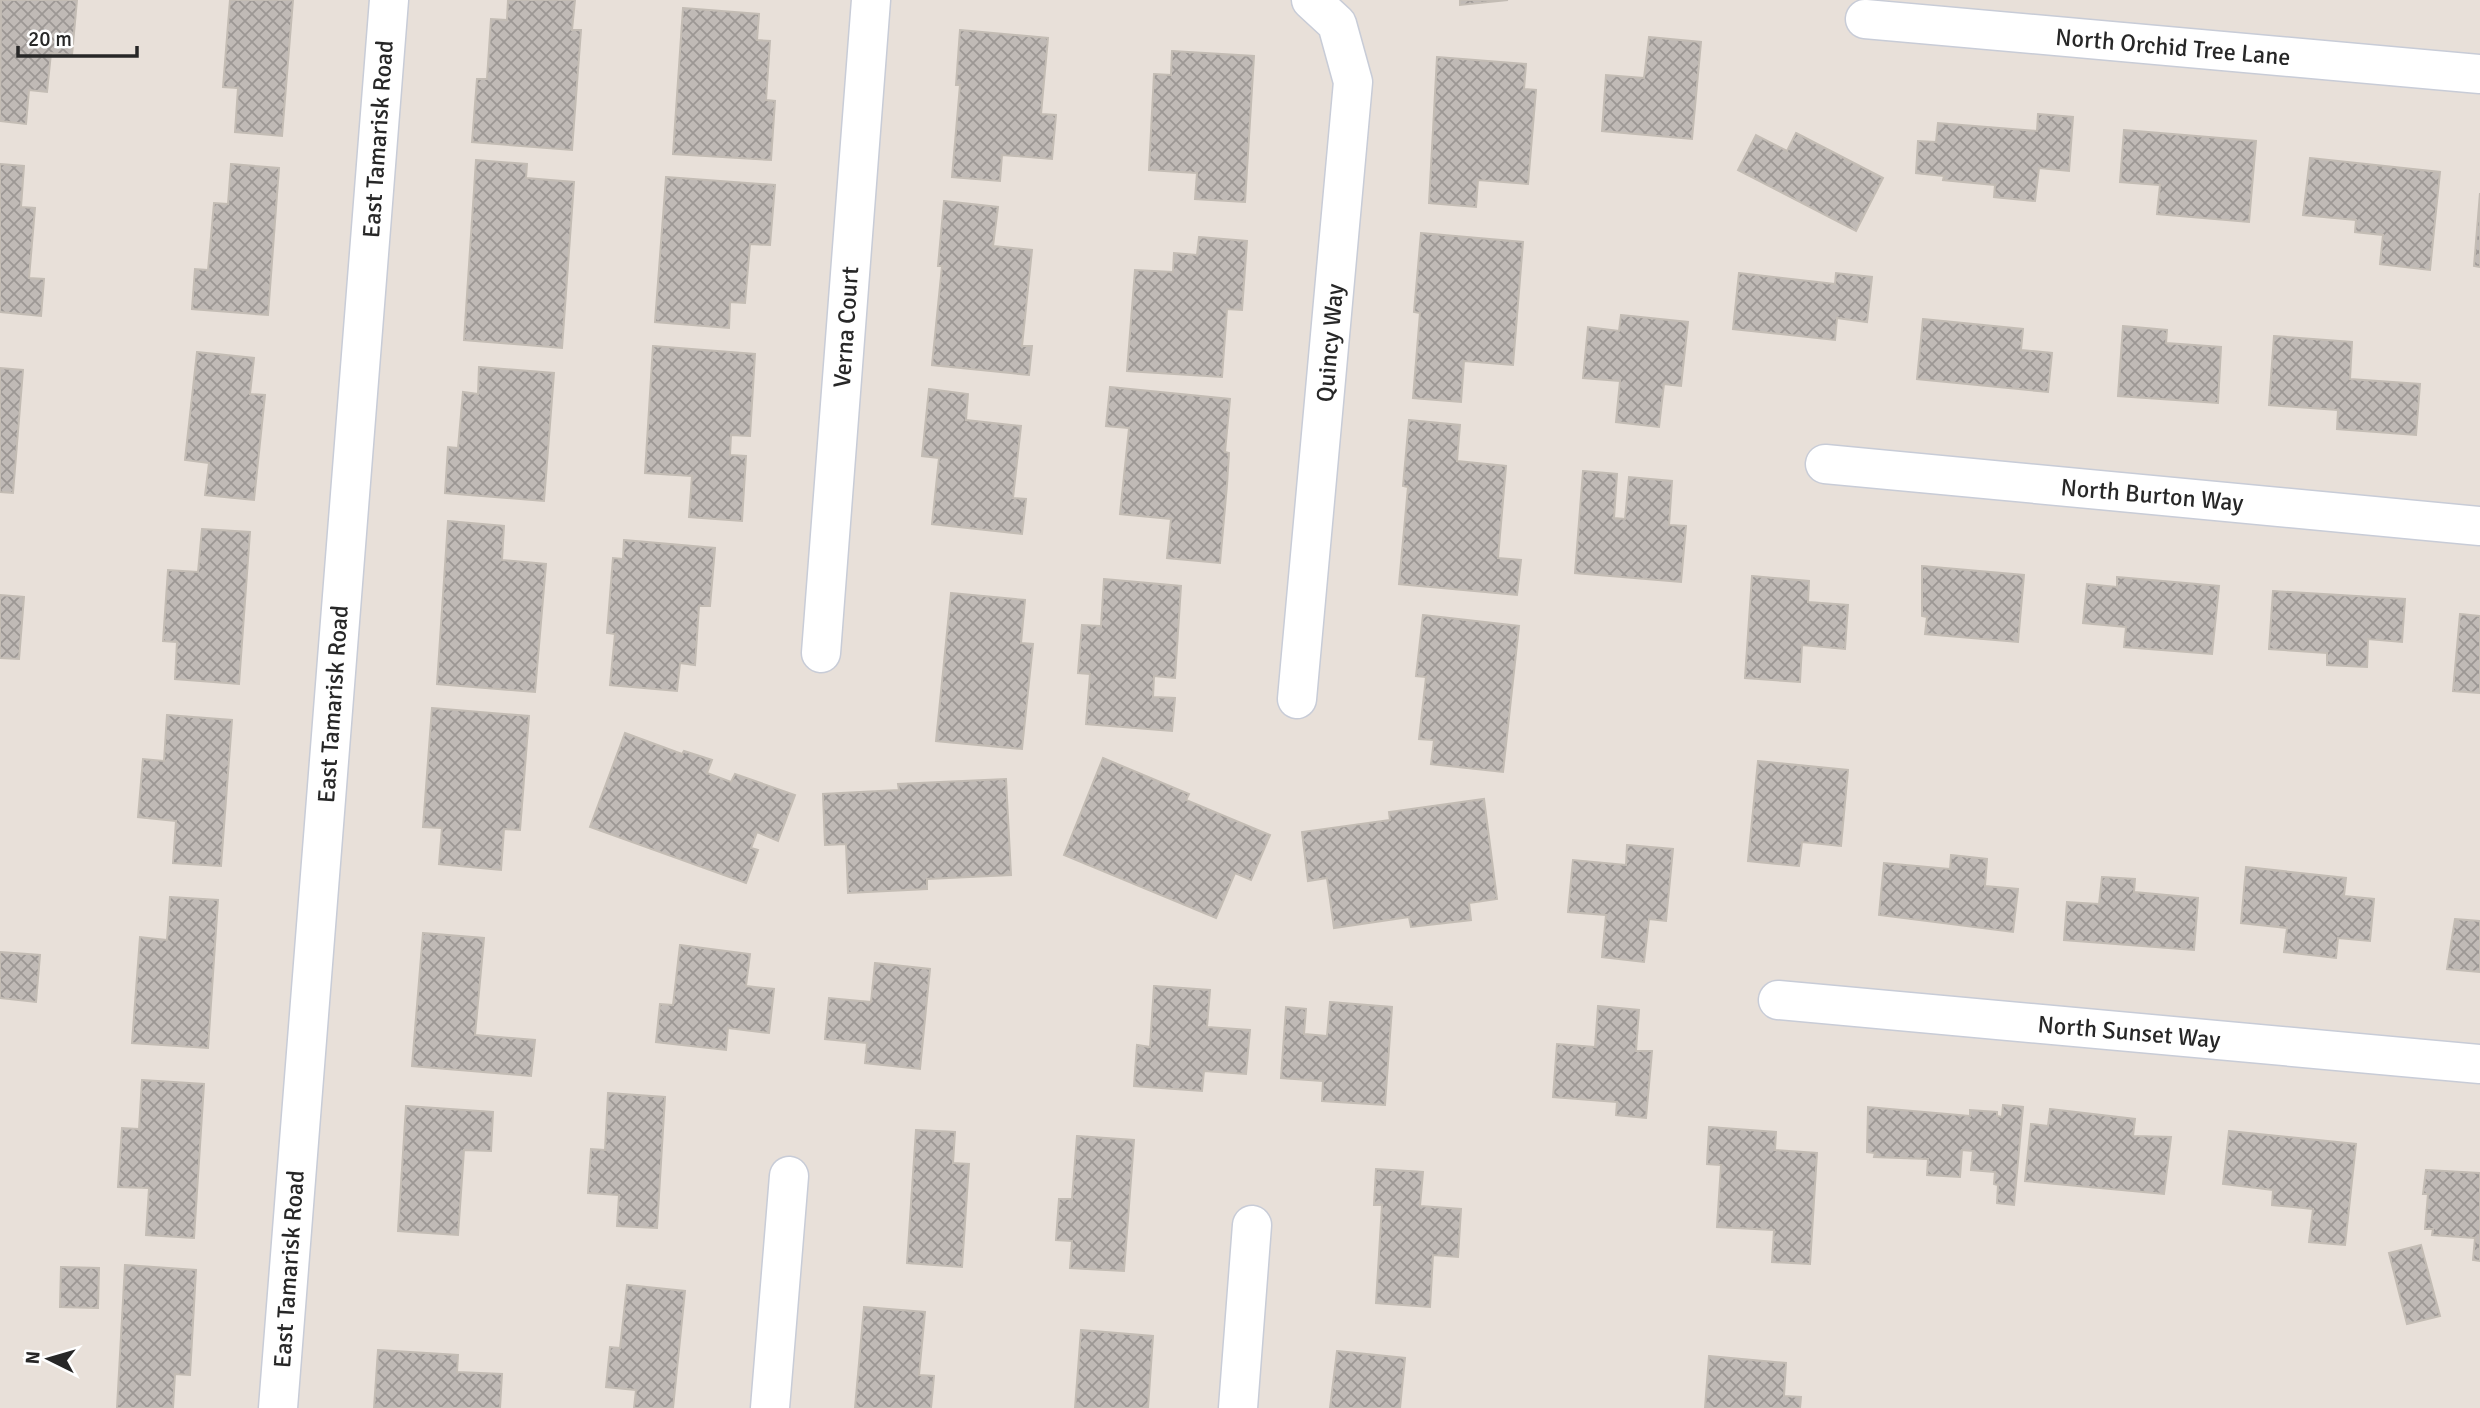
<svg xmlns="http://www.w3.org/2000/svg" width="2480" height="1408" font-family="Signika,sans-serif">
	<defs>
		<pattern id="building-cross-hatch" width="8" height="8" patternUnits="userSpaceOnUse" patternTransform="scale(1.75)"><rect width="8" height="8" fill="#c0bab6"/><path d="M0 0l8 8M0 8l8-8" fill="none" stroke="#9c9794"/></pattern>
	</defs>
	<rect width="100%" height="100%" fill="#e8e0d9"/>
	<g fill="url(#building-cross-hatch)" stroke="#c3bcb4" stroke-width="2">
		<polygon points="1,0 77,0 72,55 51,53 47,92 29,90 26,124 0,121"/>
		<polygon points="230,0 293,0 282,136 235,132 238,88 223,87"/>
		<polygon points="508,0 575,0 572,30 581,30 572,150 472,142 477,79 487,79 491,19 507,20"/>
		<polygon points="1460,0 1508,0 1460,5"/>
		<polygon points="683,8 759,14 757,40 770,41 766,100 775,101 771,160 673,154"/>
		<polygon points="960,30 1048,38 1041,114 1056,115 1052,159 1002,155 1000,181 952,177 960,85 956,85"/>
		<polygon points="1649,37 1701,42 1692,139 1602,131 1606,75 1644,78"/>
		<polygon points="1172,51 1254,56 1245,202 1195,199 1197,173 1149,170 1154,74 1171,75"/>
		<polygon points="1437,57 1526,64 1524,89 1536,90 1528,184 1478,180 1476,207 1429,203"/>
		<polygon points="2038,114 2073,117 2069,171 2039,168 2035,201 1994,197 1995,185 1943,180 1944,176 1916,173 1918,141 1936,142 1938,123 2037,131"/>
		<polygon points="2124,130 2256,141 2249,222 2157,214 2160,185 2120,182"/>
		<polygon points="1796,133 1883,178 1856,231 1738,170 1756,135 1787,151"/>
		<polygon points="2310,158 2440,172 2430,270 2380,264 2383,235 2355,232 2356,220 2303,215"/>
		<polygon points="476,160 527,164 526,178 574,182 562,348 464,340"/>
		<polygon points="0,164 24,166 21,207 35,208 29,278 44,279 41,316 0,312"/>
		<polygon points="231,164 279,168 268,315 192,309 195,269 208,270 214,203 228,204"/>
		<polygon points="666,177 775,185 770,245 750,244 745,303 730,302 729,328 655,322"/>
		<polygon points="2480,193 2480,267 2474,266"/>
		<polygon points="944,201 998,207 993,246 1032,250 1022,346 1032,346 1029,375 932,365 942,266 938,266"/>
		<polygon points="1421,233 1523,242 1513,365 1464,361 1461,402 1413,398 1420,313 1414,312"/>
		<polygon points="1199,237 1247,241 1242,310 1227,309 1222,377 1127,371 1135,270 1173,272 1174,253 1197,255"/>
		<polygon points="1739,273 1835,284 1836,273 1872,277 1867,322 1837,318 1835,340 1733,329"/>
		<polygon points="1621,315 1688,322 1681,386 1664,384 1659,427 1616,422 1620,381 1583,378 1588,327 1619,331"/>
		<polygon points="1923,319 2023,329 2021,350 2052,353 2048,392 1917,379"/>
		<polygon points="2123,326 2167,330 2166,343 2221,347 2218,403 2118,396"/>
		<polygon points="2274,336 2352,342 2350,379 2420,384 2416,435 2337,429 2338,410 2269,405"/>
		<polygon points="653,346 755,354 750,436 731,435 730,455 746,456 742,521 689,517 692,476 645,473"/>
		<polygon points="197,352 254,358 250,394 265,395 254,500 205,495 209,463 185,460"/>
		<polygon points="479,367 554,373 544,501 445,493 448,447 458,448 463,392 478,394"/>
		<polygon points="0,368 23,370 13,493 0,492"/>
		<polygon points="1110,387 1230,399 1225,452 1229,453 1227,485 1220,563 1167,558 1171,519 1120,514 1129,428 1106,426"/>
		<polygon points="929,389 968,394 966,420 1021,426 1013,498 1026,499 1022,534 932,524 939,458 922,456"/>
		<polygon points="1409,420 1460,425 1457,461 1506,466 1498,558 1521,560 1517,595 1399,584 1408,487 1403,486"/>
		<polygon points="1583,471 1617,474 1614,518 1625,519 1629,477 1672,481 1669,525 1686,526 1681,582 1575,573"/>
		<polygon points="448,521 504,526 502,560 546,564 535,692 437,684"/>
		<polygon points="202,529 250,532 239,684 175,679 177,642 163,641 168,570 198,572"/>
		<polygon points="624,540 715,548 710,606 699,606 695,665 680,663 677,691 610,685 615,634 607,633 613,558 623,559"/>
		<polygon points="1922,566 2024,575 2018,642 1925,634 1927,617 1922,616"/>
		<polygon points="1752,576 1809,581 1808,602 1848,605 1845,649 1802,645 1800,682 1745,678"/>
		<polygon points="2117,577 2219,586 2212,654 2124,647 2126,627 2083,623 2087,584 2117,587"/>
		<polygon points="1104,579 1181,586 1175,678 1154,676 1153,697 1175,698 1172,731 1086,724 1090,674 1078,673 1082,625 1101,626"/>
		<polygon points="2273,591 2405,599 2402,642 2368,639 2367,667 2327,665 2327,653 2269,649"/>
		<polygon points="951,593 1025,600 1021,643 1033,644 1022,749 936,741"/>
		<polygon points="0,595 24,597 19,659 0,658"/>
		<polygon points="2460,614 2480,616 2480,693 2453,691"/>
		<polygon points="1423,615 1519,626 1503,772 1431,764 1434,740 1419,739 1426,677 1416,676"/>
		<polygon points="432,708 529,716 520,830 504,829 501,870 439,864 442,828 423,827"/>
		<polygon points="167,715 232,720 221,866 173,863 176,821 138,817 143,759 164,761"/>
		<polygon points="625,733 682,754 684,751 712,760 707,773 731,782 735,774 795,795 778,841 757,832 751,848 758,850 746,883 590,827"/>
		<polygon points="1103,758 1189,794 1186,800 1270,835 1251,880 1235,873 1216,918 1064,855"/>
		<polygon points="1758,761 1848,770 1841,846 1802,842 1799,866 1748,861"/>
		<polygon points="1006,779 1011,875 927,879 927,889 848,893 846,844 825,845 823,794 899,790 898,784"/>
		<polygon points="1484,799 1497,899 1469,903 1471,920 1411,927 1409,917 1334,928 1327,878 1308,881 1302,832 1390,820 1389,812"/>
		<polygon points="1627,845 1673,849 1666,921 1649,919 1644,962 1602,957 1606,915 1568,912 1573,860 1626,865"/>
		<polygon points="1951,855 1987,859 1985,886 2018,889 2013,932 1879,915 1884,863 1950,869"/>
		<polygon points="2246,867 2346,878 2344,896 2374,899 2370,941 2338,938 2336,958 2284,952 2287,928 2241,923"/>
		<polygon points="2102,877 2135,879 2134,892 2198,898 2194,950 2064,940 2067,902 2099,904"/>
		<polygon points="170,897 218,900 208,1048 132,1043 140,937 167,940"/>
		<polygon points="2455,919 2480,921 2480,972 2447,969"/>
		<polygon points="423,933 484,938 475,1035 535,1040 531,1076 412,1066"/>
		<polygon points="680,945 750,954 746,986 774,989 769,1033 728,1028 726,1050 656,1042 660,1004 673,1005"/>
		<polygon points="0,952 40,955 36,1002 0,998"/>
		<polygon points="875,963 930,969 920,1069 865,1063 867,1043 825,1039 829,998 871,1002"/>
		<polygon points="1154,986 1210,990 1207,1027 1250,1030 1246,1074 1204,1071 1202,1091 1134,1086 1137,1045 1150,1047"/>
		<polygon points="1330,1002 1392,1007 1385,1105 1322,1101 1323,1081 1281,1078 1286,1007 1306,1009 1304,1034 1327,1036"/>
		<polygon points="1598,1006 1639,1010 1636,1051 1652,1051 1646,1118 1616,1115 1617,1102 1553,1097 1557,1044 1595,1047"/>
		<polygon points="142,1080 204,1084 194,1238 146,1235 149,1188 118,1187 122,1128 139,1129"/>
		<polygon points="608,1093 665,1097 657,1228 617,1226 619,1195 588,1193 591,1149 605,1150"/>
		<polygon points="2003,1105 2023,1107 2014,1205 1997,1203 1998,1185 1994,1184 1995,1172 1971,1170 1973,1151 1962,1150 1960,1177 1927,1175 1928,1159 1874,1157 1875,1153 1867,1152 1868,1107 1970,1116 1970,1110 1997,1112 1997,1116 2002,1117"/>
		<polygon points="406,1106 493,1112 491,1151 464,1150 458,1235 398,1231"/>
		<polygon points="2050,1109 2135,1119 2133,1136 2171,1137 2164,1194 2025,1181 2031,1124 2048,1126"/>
		<polygon points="1709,1127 1776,1132 1775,1150 1817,1153 1810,1264 1772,1262 1774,1230 1717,1227 1721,1165 1707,1164"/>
		<polygon points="916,1130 955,1132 953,1163 969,1164 962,1267 907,1263"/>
		<polygon points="2229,1131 2356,1144 2345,1245 2309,1242 2313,1209 2272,1205 2273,1190 2223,1184"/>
		<polygon points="1077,1136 1134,1140 1124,1271 1070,1268 1072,1241 1056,1240 1059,1199 1072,1199"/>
		<polygon points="1376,1169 1423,1172 1420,1206 1461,1209 1458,1257 1433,1255 1430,1307 1376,1303 1382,1205 1374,1205"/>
		<polygon points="2426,1170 2480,1173 2480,1261 2473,1260 2475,1238 2432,1235 2433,1229 2425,1229 2428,1194 2423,1194"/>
		<polygon points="2421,1245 2440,1316 2407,1324 2389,1253"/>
		<polygon points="125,1265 196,1270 190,1375 175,1374 173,1408 117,1408"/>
		<polygon points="61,1267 99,1268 98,1308 60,1307"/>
		<polygon points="627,1285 685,1291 673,1408 634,1408 636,1390 606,1387 610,1347 620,1348"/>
		<polygon points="864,1307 925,1312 919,1375 934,1376 931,1408 855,1408"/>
		<polygon points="1081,1330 1153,1336 1148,1408 1075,1408"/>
		<polygon points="378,1350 458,1355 457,1372 502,1374 500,1408 374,1408"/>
		<polygon points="1337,1351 1405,1358 1400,1408 1330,1408"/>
		<polygon points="1709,1356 1786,1363 1784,1396 1801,1397 1800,1408 1705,1408"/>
	</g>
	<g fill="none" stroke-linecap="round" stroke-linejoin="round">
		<g stroke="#c8ccd7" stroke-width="41">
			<g id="street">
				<polyline points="1865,19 2480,74"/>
				<polyline points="1825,464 2480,526"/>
				<polyline points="821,653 871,0"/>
				<polyline points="1297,699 1353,82 1337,24 1311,0"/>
				<polyline points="1778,1000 2480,1064"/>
				<polyline points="278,1408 389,0"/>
				<polyline points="770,1408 789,1176"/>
				<polyline points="1238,1408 1252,1225"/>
			</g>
		</g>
		<use href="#street" stroke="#fff" stroke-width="38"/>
	</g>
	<g text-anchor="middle" stroke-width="5" stroke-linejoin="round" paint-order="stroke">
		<g font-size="24" fill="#272727" stroke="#fff">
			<text transform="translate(2173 47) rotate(5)" y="8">North Orchid Tree Lane</text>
			<text transform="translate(378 139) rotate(-86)" y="8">East Tamarisk Road</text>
			<text transform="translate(846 327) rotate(-86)" y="8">Verna Court</text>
			<text transform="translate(1330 343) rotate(-85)" y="8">Quincy Way</text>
			<text transform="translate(2152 495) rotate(5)" y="8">North Burton Way</text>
			<text transform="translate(333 704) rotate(-86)" y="8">East Tamarisk Road</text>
			<text transform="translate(2129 1032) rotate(5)" y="8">North Sunset Way</text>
			<text transform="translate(289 1269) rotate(-86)" y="8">East Tamarisk Road</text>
		</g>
	</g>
	<g transform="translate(49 1359) rotate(275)" stroke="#ffffff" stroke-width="5" paint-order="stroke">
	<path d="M0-5L12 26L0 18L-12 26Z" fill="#272727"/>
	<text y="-10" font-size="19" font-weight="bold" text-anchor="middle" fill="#272727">N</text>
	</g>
	<path d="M18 46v10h119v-10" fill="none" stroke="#272727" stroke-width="3.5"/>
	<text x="28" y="46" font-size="21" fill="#272727" stroke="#ffffff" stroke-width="5" paint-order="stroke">20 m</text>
</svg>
